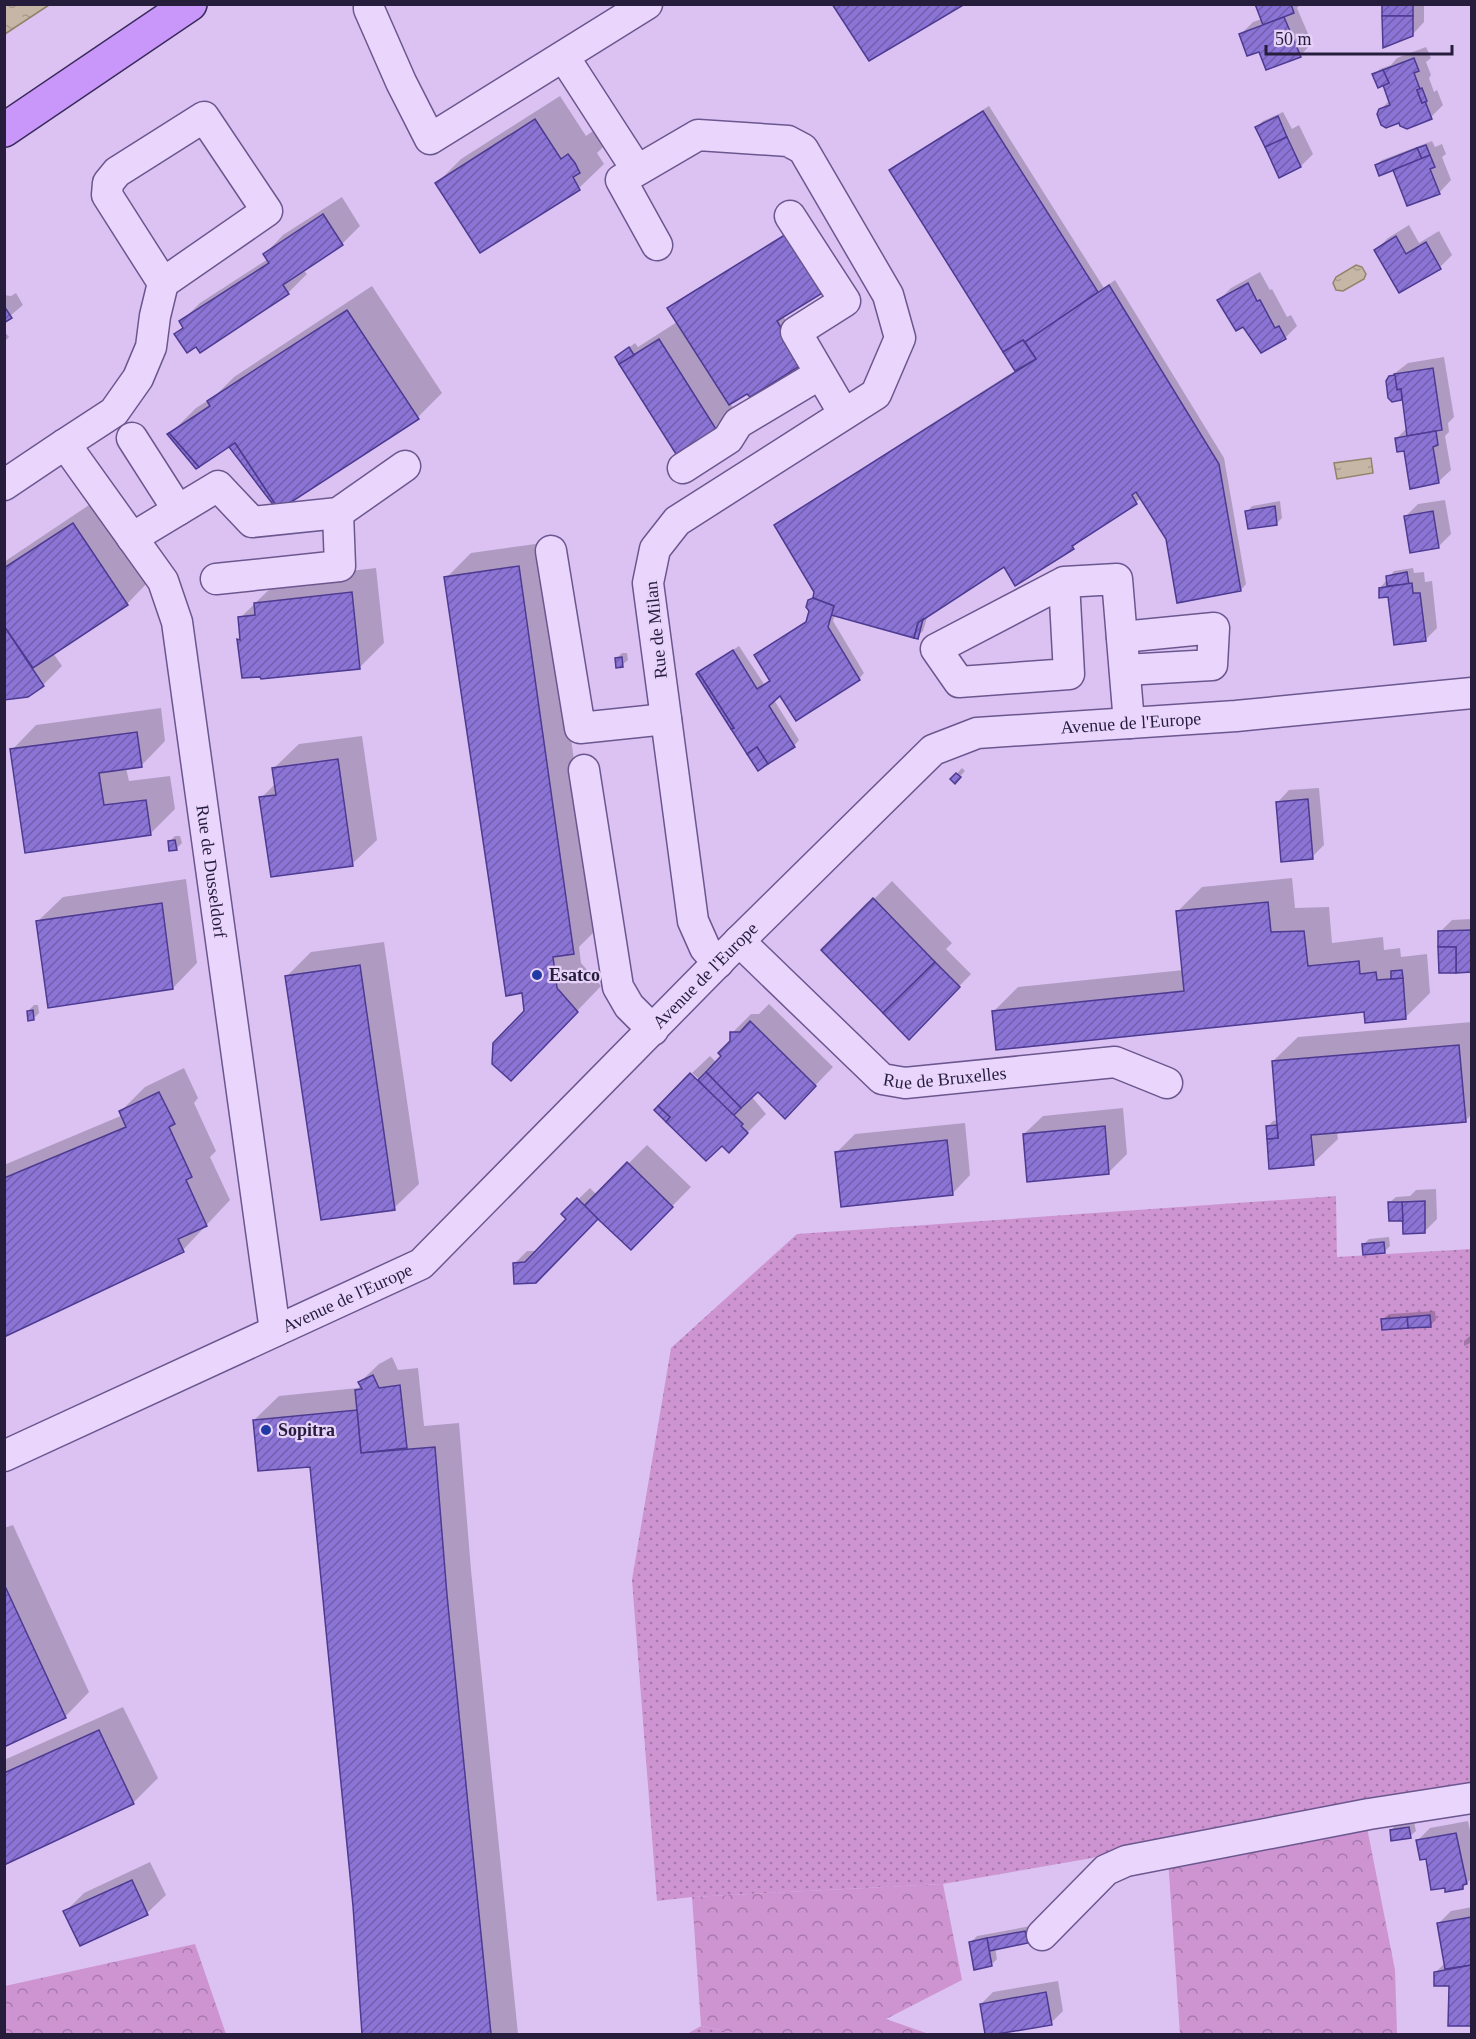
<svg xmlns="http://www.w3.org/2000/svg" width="1476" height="2039" font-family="Georgia,serif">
	<defs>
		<pattern id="grass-dots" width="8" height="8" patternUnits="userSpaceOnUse" patternTransform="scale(1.5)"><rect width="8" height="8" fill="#ce94d2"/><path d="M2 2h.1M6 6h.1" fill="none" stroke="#a778ac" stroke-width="1.8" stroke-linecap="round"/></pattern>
		<pattern id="forest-crowns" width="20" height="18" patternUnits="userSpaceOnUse" patternTransform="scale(1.5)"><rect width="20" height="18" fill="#ce94d2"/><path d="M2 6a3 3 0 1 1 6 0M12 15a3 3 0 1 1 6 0" fill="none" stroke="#a778ac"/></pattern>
		<pattern id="water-ripples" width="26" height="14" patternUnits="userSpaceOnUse" patternTransform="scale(1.5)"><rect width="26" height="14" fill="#c5b6a5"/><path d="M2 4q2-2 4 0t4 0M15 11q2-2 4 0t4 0" fill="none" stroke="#a99c8f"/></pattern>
		<pattern id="building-hatch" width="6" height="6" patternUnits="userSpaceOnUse" patternTransform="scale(1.5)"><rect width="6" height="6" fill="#8b74d5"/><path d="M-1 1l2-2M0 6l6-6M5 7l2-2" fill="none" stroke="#715fae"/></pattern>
	</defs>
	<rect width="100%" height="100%" fill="#dbc2f3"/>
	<g fill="url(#grass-dots)">
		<polygon points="1336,1196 1337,1257 1471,1249 1471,1792 943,1884 692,1897 657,1901 632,1580 671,1348 797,1234"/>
		<polygon points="701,2026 740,2034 687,2034"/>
	</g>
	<g fill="url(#forest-crowns)">
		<polygon points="1363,1807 1395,1970 1397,2034 1180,2034 1167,1844"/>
		<polygon points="943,1884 962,1980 886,2019 929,2034 740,2034 701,2026 692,1897"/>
		<polygon points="195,1944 226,2034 5,2034 5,1986"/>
	</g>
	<g fill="url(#water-ripples)" stroke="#94826a" stroke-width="1.5">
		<polygon points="5,4 49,4 49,5 5,34"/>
		<polygon points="1356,265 1362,267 1366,274 1364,279 1343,291 1336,290 1333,283 1336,277"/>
		<polygon points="1371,458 1373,473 1337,479 1334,463"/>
	</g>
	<g fill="#0003">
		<polygon points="1257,4 1301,4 1297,8 1312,43 1300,56 1260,50 1241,34 1253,22 1262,19"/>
		<polygon points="1383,4 1424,4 1424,22 1412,35"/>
		<polygon points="1426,47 1431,58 1426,62 1431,75 1429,78 1434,92 1437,90 1443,105 1431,117 1380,110 1390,100 1384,84 1374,75 1380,69 1391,65 1397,58"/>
		<polygon points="560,96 586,136 593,131 599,138 603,147 597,153 604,164 579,188 480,251 437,183 461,159"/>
		<polygon points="989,106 1104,288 1115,280 1224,458 1246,584 1241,590 1167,538 1142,498 1078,540 1079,542 1073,547 1004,564 928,614 923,631 917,637 835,614 833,621 864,673 859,679 780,694 774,700 799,740 794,746 700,672 739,646 764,684 771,679 756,656 762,650 808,620 811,611 809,601 816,592 776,526 781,520 1016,370 891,171 896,165"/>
		<polygon points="1283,112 1292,129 1299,125 1313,154 1301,166 1257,127 1263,121"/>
		<polygon points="1432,141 1435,147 1442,144 1446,154 1442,157 1451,180 1439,193 1394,168 1376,165 1382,160"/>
		<polygon points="342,197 360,226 342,244 303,270 307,274 288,293 200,351 196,345 176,334 184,326 181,322 200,303 268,259 265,254 283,235"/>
		<polygon points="1409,225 1419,243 1439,231 1452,255 1440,267 1376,250 1388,238"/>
		<polygon points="794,228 783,316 808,357 730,403 734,409 715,428 677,452 617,357 635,343 638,347 677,322 669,309 674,303"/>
		<polygon points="1260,272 1270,290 1272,289 1287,317 1291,315 1297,326 1285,338 1244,325 1219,300 1231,288"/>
		<polygon points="372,286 442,393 418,417 236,443 171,433 196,408 215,396 234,377"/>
		<polygon points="16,293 23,305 4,321 4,295 11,296"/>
		<polygon points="4,331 9,337 4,342"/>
		<polygon points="1444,357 1454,417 1448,423 1449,432 1445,436 1451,470 1438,482 1397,438 1408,427 1403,397 1401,399 1390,377 1408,363"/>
		<polygon points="98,499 151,579 127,604 53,653 62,666 43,685 28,695 4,699 4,562"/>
		<polygon points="1445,500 1451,534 1439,546 1406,516 1418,504"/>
		<polygon points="1280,501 1282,518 1277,523 1247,512 1252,506"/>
		<polygon points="543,543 598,928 579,947 581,963 601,986 535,1055 446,578 471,553"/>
		<polygon points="376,568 384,643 360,667 239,640 242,637 240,618 280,579"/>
		<polygon points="1413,568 1414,573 1424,572 1425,582 1432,581 1437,628 1425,640 1390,595 1380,588 1394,571"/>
		<polygon points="622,653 627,653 628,660 622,665 616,659"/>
		<polygon points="161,708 165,741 141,766 126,768 129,781 170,776 175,809 150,834 12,750 36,725"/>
		<polygon points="362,736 377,840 352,864 261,798 276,783 274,768 299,744"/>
		<polygon points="962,768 965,771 955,782 952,779"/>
		<polygon points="1319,788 1324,845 1312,857 1277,803 1289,790"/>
		<polygon points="175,836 180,836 182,843 176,849 169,842"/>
		<polygon points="1292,878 1295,908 1329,907 1332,943 1383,937 1384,950 1400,948 1401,957 1427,954 1430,993 1405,1018 1365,1011 994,1011 1018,987 1184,970 1178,911 1202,887"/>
		<polygon points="186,879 197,963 173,988 38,921 63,897"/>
		<polygon points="892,881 952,943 946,949 971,974 921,1026 823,950"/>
		<polygon points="1472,919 1472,971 1440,932 1452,920"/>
		<polygon points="384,942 419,1184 394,1208 286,977 311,952"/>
		<polygon points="769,1004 833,1067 785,1117 758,1090 751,1096 766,1114 729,1151 698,1082 700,1080 692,1073 710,1056 717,1063 732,1041 732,1033 751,1014 759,1014"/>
		<polygon points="34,1005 38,1005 39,1013 33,1019 28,1011"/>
		<polygon points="1472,1022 1472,1114 1465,1121 1337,1132 1338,1139 1313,1163 1267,1127 1273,1121 1278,1120 1273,1061 1298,1037"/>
		<polygon points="184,1068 198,1098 194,1103 216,1151 210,1157 230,1200 183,1250 4,1335 4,1165 123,1115 121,1111 145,1087"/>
		<polygon points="1123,1108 1127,1154 1108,1173 1024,1134 1043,1116"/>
		<polygon points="965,1123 970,1175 952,1194 837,1152 855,1134"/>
		<polygon points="647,1145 691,1187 631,1248 599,1217 536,1282 515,1263 527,1251 538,1251 568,1219 563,1214 590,1188 597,1195"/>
		<polygon points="1436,1189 1437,1219 1425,1231 1390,1202 1396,1197 1410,1196 1416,1190"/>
		<polygon points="1389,1237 1390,1246 1384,1252 1364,1244 1369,1239"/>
		<polygon points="1435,1311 1436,1320 1430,1325 1383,1319 1389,1314"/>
		<polygon points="1470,1336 1472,1342 1464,1346 1464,1341"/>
		<polygon points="392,1357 398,1370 418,1368 424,1426 459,1423 471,1570 518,2034 394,2034 394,2033 364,2034 355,1906 312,1465 254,1420 279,1396 358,1388 362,1385 360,1382 379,1364"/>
		<polygon points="13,1525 89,1692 65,1717 4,1745 4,1528"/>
		<polygon points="123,1707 158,1778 133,1803 4,1864 4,1760"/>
		<polygon points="1468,1821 1472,1840 1472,1878 1462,1888 1446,1886 1417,1841 1430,1828"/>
		<polygon points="1414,1822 1416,1831 1410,1836 1391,1830 1397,1824"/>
		<polygon points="150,1862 166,1895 147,1913 80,1944 65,1912 84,1893"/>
		<polygon points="1472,1907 1472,2024 1450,1984 1436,1972 1446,1962 1439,1923 1451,1911"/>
		<polygon points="1031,1926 1033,1936 1027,1942 995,1948 997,1959 991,1965 971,1942 977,1936"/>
		<polygon points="1058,1981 1063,2011 1051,2023 987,2034 981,2004 993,1992"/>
	</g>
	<g fill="url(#building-hatch)" stroke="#4d3a91" stroke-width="1.5">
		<polygon points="832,4 965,4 869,61"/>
		<polygon points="1255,4 1291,4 1294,13 1263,25"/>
		<rect x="1382" y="4" width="31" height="12"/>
		<polygon points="1382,16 1413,16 1413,36 1383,48"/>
		<polygon points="1284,17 1301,57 1266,70 1259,52 1247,56 1239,34"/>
		<polygon points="1414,58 1419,71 1414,73 1420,89 1417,90 1422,103 1425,101 1432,119 1407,129 1400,126 1399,123 1386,128 1381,125 1377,114 1379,109 1390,105 1383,85 1389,83 1383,70"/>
		<polygon points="1383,70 1389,83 1378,88 1372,74"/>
		<polygon points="1422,88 1427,101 1422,103 1417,90"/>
		<polygon points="983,111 1098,292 1037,334 1025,342 1023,340 1003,352 889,170"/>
		<polygon points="1278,116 1287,137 1265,147 1255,127"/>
		<polygon points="535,119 561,159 568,154 575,163 580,173 573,177 580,190 480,253 435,183"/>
		<polygon points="1287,137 1301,167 1279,178 1265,147"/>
		<polygon points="1426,145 1430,155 1422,159 1417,148"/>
		<polygon points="1417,148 1422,159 1379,176 1375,165"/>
		<polygon points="1430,155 1435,167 1430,169 1440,194 1407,206 1393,170"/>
		<polygon points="323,214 343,245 283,285 289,294 200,353 196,347 187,353 174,334 183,328 179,321 269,263 263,254"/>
		<polygon points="788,233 824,292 777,321 803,364 750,397 747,394 729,405 667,308"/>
		<polygon points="1396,236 1406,254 1426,242 1441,269 1399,293 1374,250"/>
		<polygon points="1248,283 1257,301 1260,300 1275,328 1279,326 1286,339 1261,353 1243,327 1236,331 1217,300"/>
		<polygon points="1109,285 1219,464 1241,591 1177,603 1166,539 1136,492 1132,495 1137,504 1072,546 1074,549 1015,586 1004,567 918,623 914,638 831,615 834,606 813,598 814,592 774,525 1036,359 1025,342"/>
		<polygon points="4,306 12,318 4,323"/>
		<polygon points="347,310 419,419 279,510 235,443 199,467 169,433 210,406 207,401"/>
		<polygon points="659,339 716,429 676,454 619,364"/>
		<polygon points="1023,340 1036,359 1015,371 1003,352"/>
		<polygon points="629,347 634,355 619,364 615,357"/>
		<polygon points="1433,368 1442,430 1407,436 1401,389 1397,390 1394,374"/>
		<polygon points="1395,375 1397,390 1401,389 1402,400 1392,402 1388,398 1386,381 1389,376"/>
		<polygon points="1436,431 1438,445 1433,447 1439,483 1410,489 1404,451 1397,452 1395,438"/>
		<polygon points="169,433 199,467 196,469 167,434"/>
		<polygon points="235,443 279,510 278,511 229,447"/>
		<polygon points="1275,506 1277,525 1248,529 1245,511"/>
		<polygon points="1433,511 1439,548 1410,553 1404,516"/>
		<polygon points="73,523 128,605 33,668 4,626 4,568"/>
		<polygon points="519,566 574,954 553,957 557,988 578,1012 511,1081 492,1064 493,1043 524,1011 522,993 506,996 444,577"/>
		<polygon points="1407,572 1409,584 1387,586 1386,576"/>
		<polygon points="1412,583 1413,593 1420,593 1426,641 1394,645 1388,597 1379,598 1379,588"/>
		<polygon points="352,592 360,669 261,679 260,677 242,678 237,639 240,640 238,617 255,615 254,603"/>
		<polygon points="813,598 834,606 828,627 860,680 796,721 780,696 769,706 795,747 768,764 757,747 747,754 731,729 734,728 698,672 733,650 757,689 770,681 754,655 806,622 809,611 806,607 808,600"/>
		<polygon points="923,619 918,639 914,638 918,623"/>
		<polygon points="4,626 44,686 28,697 4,700"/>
		<polygon points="622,657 623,667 616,668 615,658"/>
		<polygon points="698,672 734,728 731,729 696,674"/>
		<polygon points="137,732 142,767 99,773 104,805 146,800 151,835 25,853 10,749"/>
		<polygon points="757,747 768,764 758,771 747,754"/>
		<polygon points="338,759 353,866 271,877 259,797 276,795 272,768"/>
		<polygon points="956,773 961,777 955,784 950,779"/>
		<polygon points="1308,799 1313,859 1281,862 1276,802"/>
		<polygon points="175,840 177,850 169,851 168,841"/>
		<polygon points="873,898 935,962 883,1013 821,950"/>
		<polygon points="1268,902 1271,932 1304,931 1308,966 1359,961 1360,974 1376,972 1377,980 1403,978 1406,1019 1365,1023 1364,1012 996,1050 992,1011 1184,991 1176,911"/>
		<polygon points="162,903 173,989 48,1008 36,921"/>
		<polygon points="1472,930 1472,972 1456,973 1456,947 1438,947 1438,931"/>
		<polygon points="1438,947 1456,947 1456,973 1439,973"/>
		<polygon points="935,962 960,987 909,1040 883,1013"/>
		<polygon points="360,965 395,1210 321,1220 285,976"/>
		<polygon points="1402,970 1403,978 1391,979 1391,971"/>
		<polygon points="33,1010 34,1020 28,1021 27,1011"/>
		<polygon points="750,1021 816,1086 785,1119 758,1092 741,1108 706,1072 721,1056 718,1053 730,1041 730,1032 740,1032"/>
		<polygon points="1459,1045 1466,1122 1311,1135 1314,1165 1269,1169 1267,1139 1278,1138 1272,1061"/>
		<polygon points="706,1072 741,1108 733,1116 698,1080"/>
		<polygon points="690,1073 743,1124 741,1126 748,1133 729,1153 722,1146 706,1161 666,1122 670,1117 658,1106"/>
		<polygon points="159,1092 175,1124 169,1127 192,1177 186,1180 207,1226 178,1239 184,1252 4,1337 4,1178 126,1127 119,1111"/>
		<polygon points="658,1106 670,1117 666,1122 654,1110"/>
		<polygon points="1277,1125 1278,1138 1267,1139 1266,1126"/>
		<polygon points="1105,1126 1109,1174 1027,1182 1023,1134"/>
		<polygon points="947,1140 953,1195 841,1207 835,1152"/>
		<polygon points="627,1162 673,1207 631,1250 584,1206"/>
		<polygon points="577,1198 598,1219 536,1283 514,1284 513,1263 525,1262 566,1219 561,1214"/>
		<polygon points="1425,1201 1425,1233 1403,1234 1402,1202"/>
		<polygon points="1388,1202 1402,1202 1403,1221 1389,1221"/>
		<polygon points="1384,1242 1385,1253 1363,1255 1362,1244"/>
		<polygon points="1430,1315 1431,1327 1408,1328 1407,1317"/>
		<polygon points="1407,1317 1408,1328 1382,1330 1381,1319"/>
		<polygon points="373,1375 379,1388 400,1385 407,1448 361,1453 355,1390 362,1389 358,1382"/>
		<polygon points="357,1410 361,1453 435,1447 447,1595 491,2034 362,2034 353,1906 310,1467 258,1471 253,1420"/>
		<polygon points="4,1584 66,1718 4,1747"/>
		<polygon points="99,1730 134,1804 4,1865 4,1773"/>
		<polygon points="1409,1827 1411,1838 1391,1841 1390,1830"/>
		<polygon points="1456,1833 1467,1884 1463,1885 1463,1889 1445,1892 1445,1888 1431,1890 1426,1859 1420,1860 1416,1840"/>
		<polygon points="132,1880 148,1915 80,1946 63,1911"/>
		<polygon points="1472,1917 1472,1965 1445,1969 1437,1923"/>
		<polygon points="1025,1931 1028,1943 989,1951 987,1938"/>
		<polygon points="987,1938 992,1966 974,1970 969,1942"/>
		<polygon points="1472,1965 1472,2026 1448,2026 1449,1986 1434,1986 1434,1972"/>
		<polygon points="1046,1992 1052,2025 997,2034 985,2034 980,2004"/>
	</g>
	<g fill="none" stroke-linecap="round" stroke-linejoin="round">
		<g stroke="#6b578f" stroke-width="33">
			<g id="minor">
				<polyline points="369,4 369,9 401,82 430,139 647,4"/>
				<polyline points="564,57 637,170"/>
				<polyline points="790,216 845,301 796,332 844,414"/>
				<polyline points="657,245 621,180 698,135 788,141 803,149 888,295 900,338 876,394 677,521 655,549 648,583 693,921 705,948 718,963"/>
				<polyline points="132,438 178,510"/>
				<polyline points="65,444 114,412 138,378 151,347 155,316 163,283 267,211 204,117 117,172 108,183 107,195 163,283"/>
				<polyline points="683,468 728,439 738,423 820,374"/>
				<path id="s1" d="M4 485 65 444 163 581 177 622 275 1331"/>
				<polyline points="132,538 218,486 252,522 338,513 405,466"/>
				<polyline points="551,551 580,728 666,719"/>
				<polyline points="216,579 340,566 338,513"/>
				<polyline points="1064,582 1069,674 959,682 936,649 1064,582 1117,579 1129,723"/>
				<polyline points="1122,637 1214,628 1212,665 1125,670"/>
				<polyline points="584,770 618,987 629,1006 653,1030"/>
				<path id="s2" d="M739 941 882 1079 905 1083 1115 1062 1167 1083"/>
				<path id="s3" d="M4 1456 421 1264 739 941 933 750 977 733 1236 716 1472 693"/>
				<polyline points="1042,1935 1106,1870 1126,1861 1369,1814 1472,1798"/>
			</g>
		</g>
		<g stroke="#392b5c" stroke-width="36">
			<polyline id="major" points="4,130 190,4"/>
		</g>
		<use href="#minor" stroke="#ead6fc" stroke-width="30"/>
		<use href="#major" stroke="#c996f9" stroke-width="33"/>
	</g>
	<g fill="#2039a4" stroke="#e7d3f9" stroke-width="2">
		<circle cx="537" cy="975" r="6"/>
		<circle cx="266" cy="1430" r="6"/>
	</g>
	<g text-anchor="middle" stroke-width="4.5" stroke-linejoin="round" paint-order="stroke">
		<g font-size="18" fill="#261d3d" stroke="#e7d3f9">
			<text transform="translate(656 630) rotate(-96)" y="6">Rue de Milan</text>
			<text dy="6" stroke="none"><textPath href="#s3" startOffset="1386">Avenue de l'Europe</textPath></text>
			<text dy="6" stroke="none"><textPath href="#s1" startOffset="537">Rue de Dusseldorf</textPath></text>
			<text dy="6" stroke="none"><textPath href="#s3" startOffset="864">Avenue de l'Europe</textPath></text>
			<text dy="6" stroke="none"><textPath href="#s2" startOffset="262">Rue de Bruxelles</textPath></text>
			<text dy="6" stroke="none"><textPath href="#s3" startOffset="378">Avenue de l'Europe</textPath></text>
		</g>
		<g font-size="18" font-weight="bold" fill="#261d3d" stroke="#e7d3f9" text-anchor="start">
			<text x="549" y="981">Esatco</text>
			<text x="278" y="1436">Sopitra</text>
		</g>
	</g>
	<rect width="1476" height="2039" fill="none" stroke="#261d3d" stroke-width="12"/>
	<path d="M1266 45v9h186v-9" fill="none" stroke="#261d3d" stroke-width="3"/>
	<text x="1275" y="45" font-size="18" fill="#261d3d" stroke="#e7d3f9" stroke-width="4.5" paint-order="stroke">50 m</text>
</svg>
